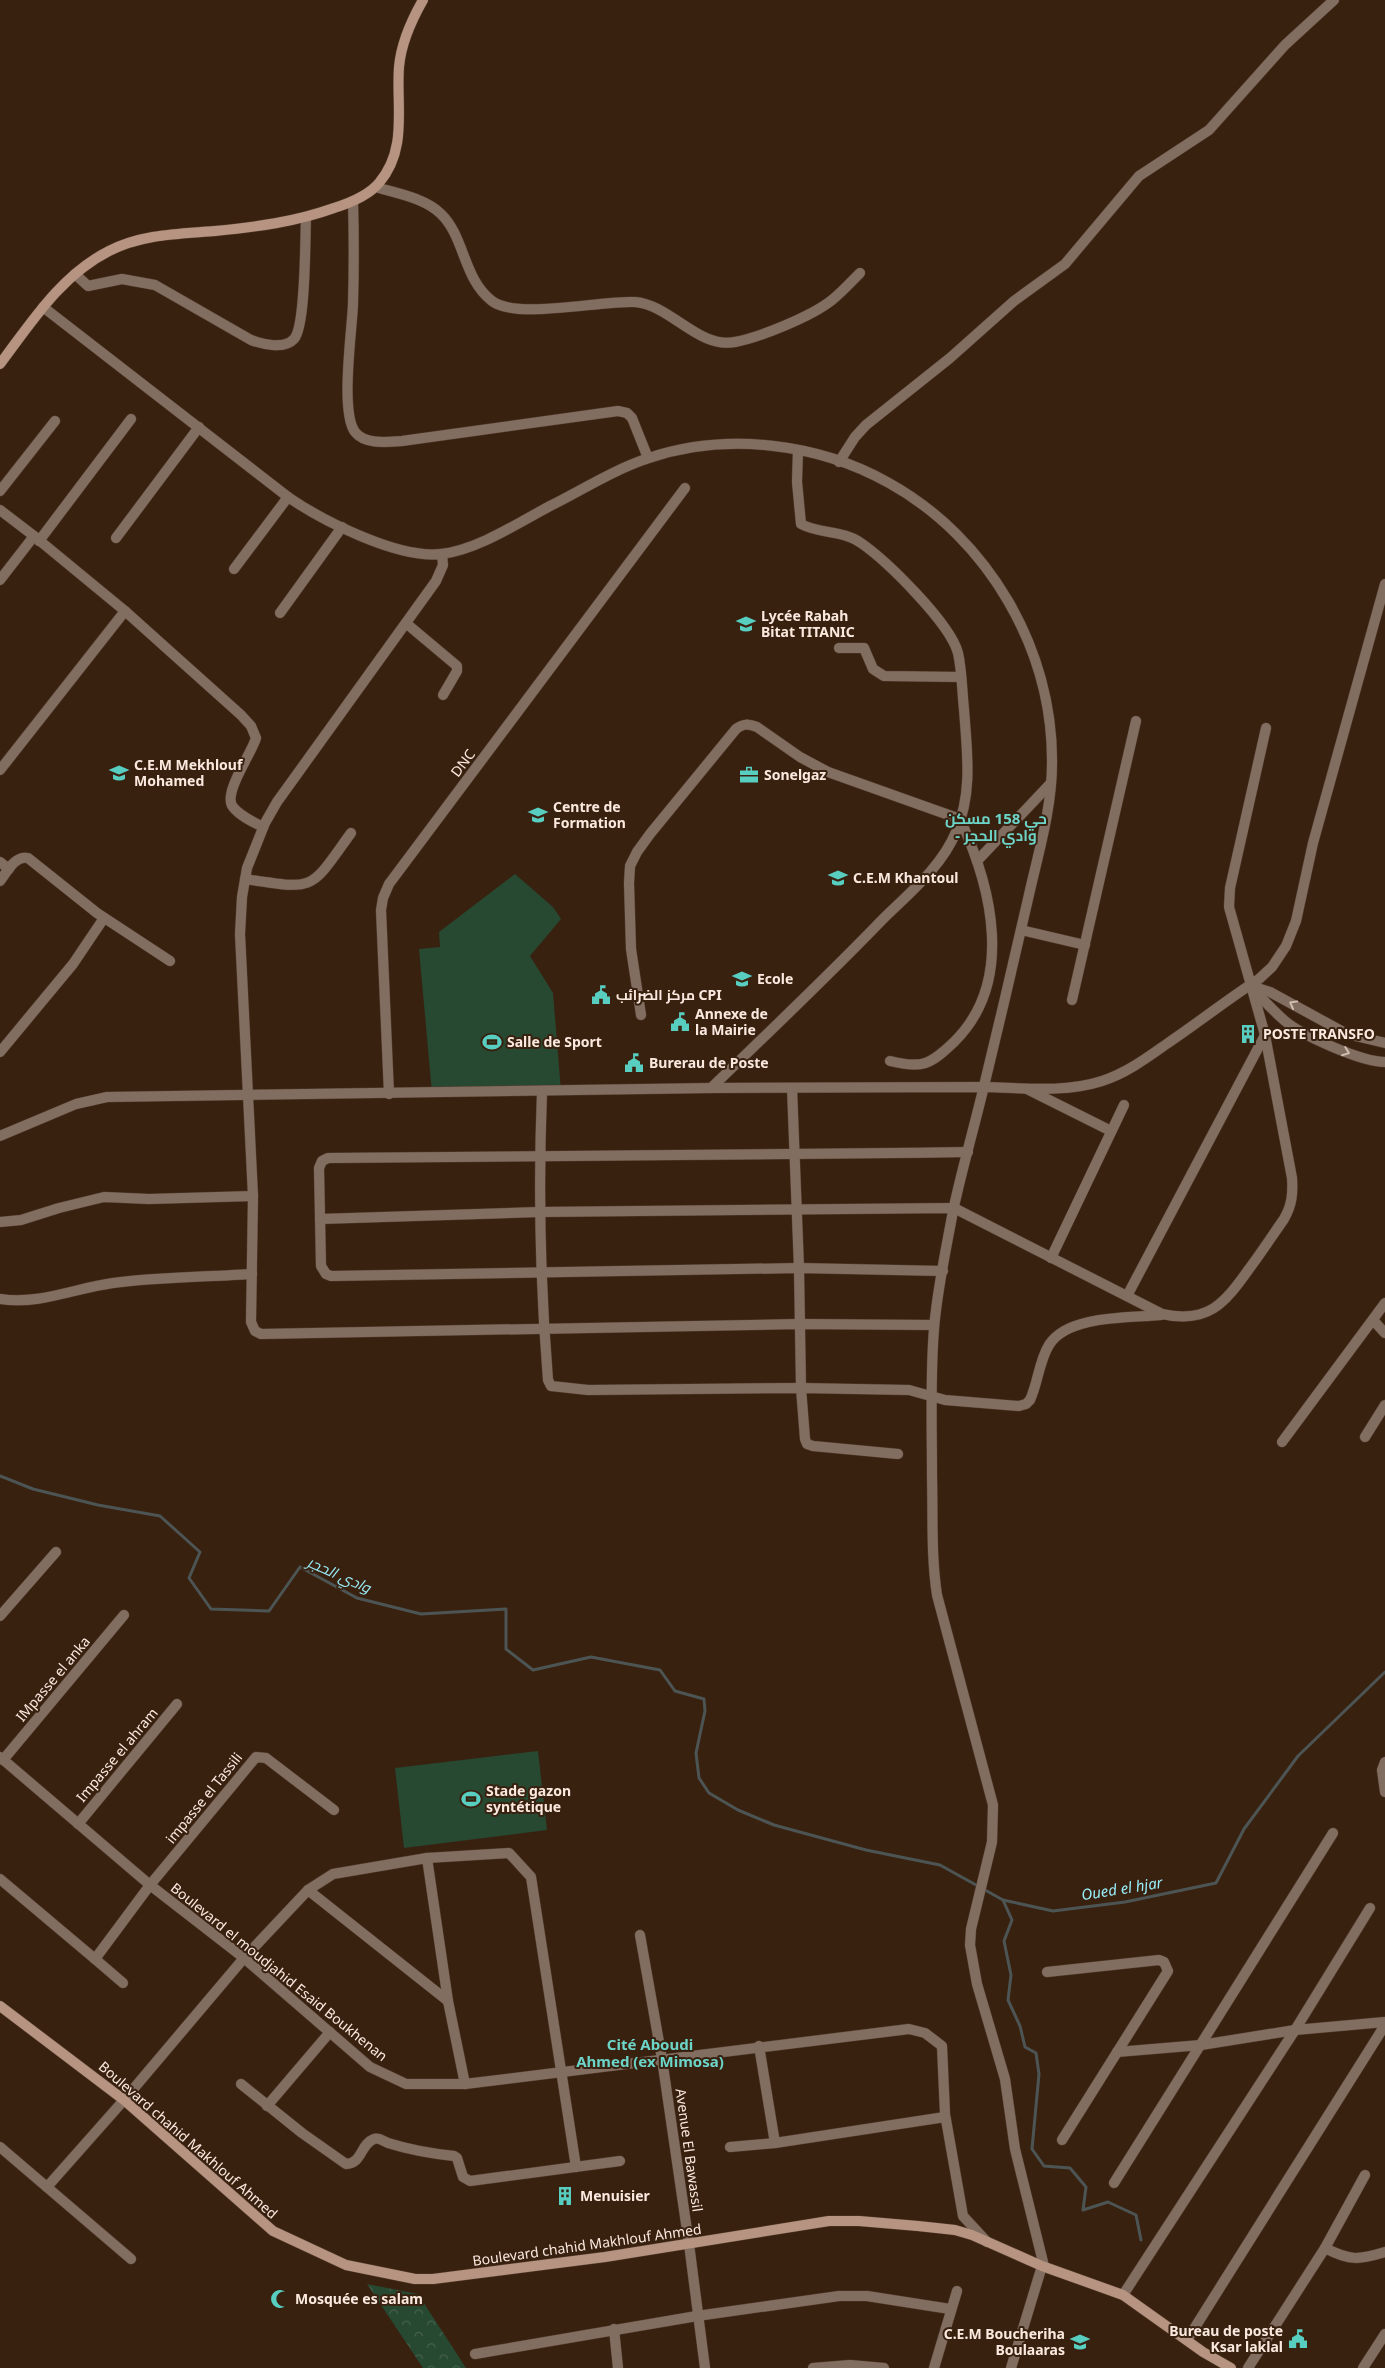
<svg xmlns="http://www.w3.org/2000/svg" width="1385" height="2368" font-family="'Noto Sans',Cairo,sans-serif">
	<defs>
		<pattern id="park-crowns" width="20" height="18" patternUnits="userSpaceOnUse" patternTransform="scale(1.25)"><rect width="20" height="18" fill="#274831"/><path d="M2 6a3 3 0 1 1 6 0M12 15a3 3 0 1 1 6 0" fill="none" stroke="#47624e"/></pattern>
	</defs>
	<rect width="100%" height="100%" fill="#392110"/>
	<polygon fill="url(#park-crowns)" points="367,2284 418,2294 466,2368 423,2368"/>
	<g fill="#274831">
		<polygon points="515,874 553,907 561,919 530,956 553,993 561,1091 432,1093 419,949 440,947 439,932"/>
		<polygon points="538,1751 547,1830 404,1848 395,1768"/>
	</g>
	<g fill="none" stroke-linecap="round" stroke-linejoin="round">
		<g stroke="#4c5554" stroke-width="3">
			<polyline points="0,1476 33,1489 98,1505 160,1516 200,1552 189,1578 211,1609 269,1611 300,1567 357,1598 421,1614 506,1609 506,1649 533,1670 591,1657 660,1670 675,1691 704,1699 705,1711 696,1753 699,1778 709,1793 738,1810 774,1825 866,1850 940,1865 1003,1900 1053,1911 1125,1902 1216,1883 1244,1829 1298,1756 1385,1672"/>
			<polyline points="1003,1900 1012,1920 1004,1941 1011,1975 1008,2000 1020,2026 1025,2047 1036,2053 1039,2074 1032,2149 1044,2166 1070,2168 1086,2187 1083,2210 1108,2202 1136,2215 1141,2240"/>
		</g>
		<g stroke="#543d2d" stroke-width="11">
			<g id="minor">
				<path d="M375 187C396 193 425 198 441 214 465 237 463 279 492 301 517 320 602 300 635 302 671 305 698 349 735 342 761 337 812 316 832 300 842 292 851 282 860 273"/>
				<path d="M353 201C354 236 354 270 353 304 352 331 340 412 355 432 365 445 388 442 402 441L618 411 627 413 632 418 648 458"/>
				<path d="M75 274 88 286 122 279 155 285 251 340C262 344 284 350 294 339 306 326 305 238 306 217"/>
				<path d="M43 307 288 497C323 521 398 559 441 554 477 550 518 523 550 506 582 490 615 469 649 458 727 432 818 443 889 483 988 538 1053 649 1052 763 1052 809 1038 854 1028 899 1014 961 999 1024 984 1086 974 1128 962 1169 953 1211 946 1250 937 1290 934 1329 930 1378 932 1427 932 1476 933 1516 931 1556 937 1595L993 1805 992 1842 971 1929 970 1945 977 1984 1005 2079 1015 2149 1044 2266"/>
				<polyline points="839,462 855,437 866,425 950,358 1014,301 1065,264 1139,176 1209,130 1285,45 1334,0"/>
				<polyline points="0,491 55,421"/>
				<polyline points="0,510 34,536 0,580"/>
				<path d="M34 536 125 611 241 715 251 726 256 738C252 753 222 794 233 807 240 816 253 822 263 827"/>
				<polyline points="116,538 199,427"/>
				<polyline points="39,541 131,419"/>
				<polyline points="442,554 443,565 436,581 277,802 265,823 247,868 242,897 240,934 253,1196 251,1322 255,1331 261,1334 799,1324 934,1325"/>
				<polyline points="234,569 288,497"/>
				<polyline points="280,613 342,527"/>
				<polyline points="407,624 457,666 457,671 443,695"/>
				<polyline points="839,648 864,648 873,669 884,676 961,677"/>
				<polyline points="0,770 125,611"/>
				<polyline points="977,861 1051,783"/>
				<polyline points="0,862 9,869"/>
				<path d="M245 879C317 890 309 891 351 833"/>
				<path d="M0 881C7 872 15 855 28 858L97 913 170 961"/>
				<polyline points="1021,930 1085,945"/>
				<polyline points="1251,986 1270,992 1347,1034 1385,1043"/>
				<path d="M1252 988C1263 999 1273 1011 1285 1021 1303 1036 1362 1062 1385 1062"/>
				<polyline points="1072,1000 1136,721"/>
				<path d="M641 1015 631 949 629 883 630 866 637 852 650 834 736 729C744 723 748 724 757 727L800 757 828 772 960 819C992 888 1015 982 954 1042 930 1065 922 1069 890 1061"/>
				<polyline points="0,1052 73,964 104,918"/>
				<path d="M711 1088C768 1033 826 978 881 921 908 894 941 868 956 832 973 792 967 752 964 709 962 691 962 671 958 653 950 623 887 561 861 543 843 530 819 534 801 524L797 482 798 450"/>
				<polyline points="792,1088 799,1268 801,1388 805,1439 807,1444 813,1446 898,1454"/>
				<polyline points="1027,1089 1111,1131"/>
				<path d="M542 1092C538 1191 540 1282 548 1380L551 1386 588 1390 801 1388 909 1390 945 1400 1019 1406 1026 1404 1030 1400C1038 1383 1039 1361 1049 1345 1067 1315 1129 1318 1161 1315"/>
				<polyline points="389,1094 381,910 383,898 389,884 685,488"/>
				<path d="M0 1136 76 1104 107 1097 711 1088 984 1087C1022 1088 1065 1093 1102 1081 1127 1073 1148 1057 1168 1043 1199 1022 1228 999 1259 979L1272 967 1286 946 1296 921 1313 843 1385 584"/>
				<path d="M320 1219 539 1212 954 1208 1162 1314C1208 1324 1224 1304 1249 1269 1261 1253 1272 1236 1284 1219 1292 1205 1293 1194 1292 1178L1265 1035 1229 907 1230 888 1266 728"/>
				<polyline points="0,1222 21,1220 59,1208 104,1197 149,1199 253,1196"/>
				<polyline points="1051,1258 1124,1105"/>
				<path d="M943 1271 799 1268 331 1276 326 1274 321 1266 319 1168 322 1161 328 1158C542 1154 755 1156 968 1152"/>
				<polyline points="1127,1296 1265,1035"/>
				<path d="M0 1299C40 1305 75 1288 113 1283 159 1277 206 1277 252 1274"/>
				<polyline points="1373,1320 1385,1333"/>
				<polyline points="1365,1437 1385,1405"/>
				<polyline points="1282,1442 1385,1303"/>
				<polyline points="0,1616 56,1552"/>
				<polyline points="0,1757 150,1885 244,1958 370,2067 406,2084 465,2084 909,2029 925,2033 942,2046 945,2114 963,2216 987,2242"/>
				<polyline points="3,1760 124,1615"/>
				<polyline points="1385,1762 1382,1770 1385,1792"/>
				<polyline points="78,1824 177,1704"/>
				<polyline points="427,1858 448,2001 465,2084"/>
				<polyline points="0,1879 95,1959 150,1885 256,1757 266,1758 334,1810"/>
				<polyline points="308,1890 448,2001"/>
				<polyline points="640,1935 662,2059 689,2244 705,2368"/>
				<polyline points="95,1959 123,1983"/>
				<polyline points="1047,1972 1159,1960 1164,1962 1168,1971 1062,2140"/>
				<polyline points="759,2046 775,2143 945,2117"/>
				<polyline points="1117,2052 1201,2045 1295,2030 1385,2022"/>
				<path d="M241 2084 302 2133 346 2164C363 2163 360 2144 374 2139 379 2137 383 2141 388 2143 407 2149 435 2154 454 2156L457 2158 463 2177 470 2181 620 2161"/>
				<polyline points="267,2106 330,2032"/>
				<polyline points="0,2147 131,2259"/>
				<polyline points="730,2147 775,2143"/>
				<polyline points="1114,2183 1333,1833"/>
				<polyline points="47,2187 124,2100 244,1958 308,1890 333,1874 427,1858 509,1853 531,1877 576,2167"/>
				<path d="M1325 2248C1350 2261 1359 2260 1385 2252"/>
				<polyline points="1123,2295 1295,2030 1370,1908"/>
				<polyline points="614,2329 618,2368"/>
				<polyline points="1187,2340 1385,2025"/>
				<polyline points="475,2354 697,2316 839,2296 867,2296 950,2309"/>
				<polyline points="813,2368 850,2365 884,2368"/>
				<polyline points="934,2368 957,2291"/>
				<polyline points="1011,2368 1042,2266"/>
				<polyline points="1248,2368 1325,2248 1365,2175"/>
				<polyline points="1363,2368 1385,2334"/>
			</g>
		</g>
		<g stroke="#543d2d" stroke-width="11">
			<g id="secondary">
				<path d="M0 364C31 323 61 275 109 251 142 234 179 234 215 231 256 227 295 222 334 208 350 203 368 196 379 183 408 149 396 107 399 67 401 43 411 21 423 0"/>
				<polyline points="0,2006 124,2100 273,2231 346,2265 415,2279 433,2279 605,2257 829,2221 859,2221 918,2226 955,2230 972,2235 1042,2266 1123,2295 1203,2352 1231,2368"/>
			</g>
		</g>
		<use href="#minor" stroke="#826d61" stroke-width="10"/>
		<use href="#secondary" stroke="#b69481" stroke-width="10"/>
	</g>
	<defs><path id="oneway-chevron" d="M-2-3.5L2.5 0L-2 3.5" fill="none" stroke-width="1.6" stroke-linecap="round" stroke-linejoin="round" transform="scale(1.25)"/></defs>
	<g stroke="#d1beb3">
		<use href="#oneway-chevron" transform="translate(1293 1004) rotate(-151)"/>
		<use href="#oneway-chevron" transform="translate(1346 1052) rotate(21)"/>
	</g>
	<defs>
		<g id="university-bare" transform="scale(1.5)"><path d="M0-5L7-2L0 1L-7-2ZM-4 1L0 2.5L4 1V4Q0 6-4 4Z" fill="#58cec0" stroke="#392110" stroke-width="2.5" paint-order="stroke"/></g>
		<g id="school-bare" transform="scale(1.5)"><path d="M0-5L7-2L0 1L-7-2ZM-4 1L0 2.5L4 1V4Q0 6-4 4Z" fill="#58cec0" stroke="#392110" stroke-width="2.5" paint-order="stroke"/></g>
		<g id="office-bare" transform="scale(1.5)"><path d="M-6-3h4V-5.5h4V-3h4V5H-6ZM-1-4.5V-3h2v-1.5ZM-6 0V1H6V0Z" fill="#58cec0" stroke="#392110" stroke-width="2.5" paint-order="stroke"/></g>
		<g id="civic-bare" transform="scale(1.5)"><path d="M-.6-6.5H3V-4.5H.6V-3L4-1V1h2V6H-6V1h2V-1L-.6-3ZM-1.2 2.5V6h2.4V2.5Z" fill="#58cec0" stroke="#392110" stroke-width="2.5" paint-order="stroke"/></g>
		<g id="building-bare" transform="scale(1.5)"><path d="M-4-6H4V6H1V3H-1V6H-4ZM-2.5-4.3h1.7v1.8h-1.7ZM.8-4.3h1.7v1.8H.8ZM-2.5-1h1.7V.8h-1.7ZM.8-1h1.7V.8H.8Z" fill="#58cec0" stroke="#392110" stroke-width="2.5" paint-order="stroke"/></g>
		<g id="stadium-bare" transform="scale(1.5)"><path d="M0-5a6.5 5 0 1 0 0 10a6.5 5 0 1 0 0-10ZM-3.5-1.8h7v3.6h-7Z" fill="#58cec0" stroke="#392110" stroke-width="2.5" paint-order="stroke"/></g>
		<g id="mosque-bare" transform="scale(1.5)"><path d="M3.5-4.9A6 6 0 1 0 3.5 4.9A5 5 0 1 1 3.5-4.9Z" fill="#58cec0" stroke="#392110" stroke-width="2.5" paint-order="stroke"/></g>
	</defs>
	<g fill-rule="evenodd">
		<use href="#university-bare" x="746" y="624"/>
		<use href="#school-bare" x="119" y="773"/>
		<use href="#office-bare" x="749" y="775"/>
		<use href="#university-bare" x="538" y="815"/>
		<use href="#university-bare" x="838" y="878"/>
		<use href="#school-bare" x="742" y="979"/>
		<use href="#civic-bare" x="601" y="995"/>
		<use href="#civic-bare" x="680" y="1022"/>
		<use href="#building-bare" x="1248" y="1034"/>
		<use href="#stadium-bare" x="492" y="1042"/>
		<use href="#civic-bare" x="634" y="1063"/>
		<use href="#stadium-bare" x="471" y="1799"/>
		<use href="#building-bare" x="565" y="2196"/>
		<use href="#mosque-bare" x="280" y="2299"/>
		<use href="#civic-bare" x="1298" y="2339"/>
		<use href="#school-bare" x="1080" y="2342"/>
	</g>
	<g text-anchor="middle" stroke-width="4" stroke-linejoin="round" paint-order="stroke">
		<g font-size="14" font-weight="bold" fill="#fbe9df" stroke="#392110" text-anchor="start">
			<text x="761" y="621">Lycée Rabah<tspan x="761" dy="16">Bitat TITANIC</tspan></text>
			<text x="134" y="770">C.E.M Mekhlouf<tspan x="134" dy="16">Mohamed</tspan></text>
			<text x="764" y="780">Sonelgaz</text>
			<text x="553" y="812">Centre de<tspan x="553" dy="16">Formation</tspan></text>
			<text x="853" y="883">C.E.M Khantoul</text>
			<text x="757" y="984">Ecole</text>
			<text x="616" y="1000">مركز الضرائب CPI</text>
			<text x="695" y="1019">Annexe de<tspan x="695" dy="16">la Mairie</tspan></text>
			<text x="1263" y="1039">POSTE TRANSFO</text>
			<text x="507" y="1047">Salle de Sport</text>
			<text x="649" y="1068">Burerau de Poste</text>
			<text x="486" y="1796">Stade gazon<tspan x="486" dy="16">syntétique</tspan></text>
			<text x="580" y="2201">Menuisier</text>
			<text x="295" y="2304">Mosquée es salam</text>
			<text x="1283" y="2336" text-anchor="end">Bureau de poste<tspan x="1283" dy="16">Ksar laklal</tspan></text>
			<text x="1065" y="2339" text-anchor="end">C.E.M Boucheriha<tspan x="1065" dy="16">Boulaaras</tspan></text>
		</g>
		<g font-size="14" fill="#fbe9df" stroke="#392110">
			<text transform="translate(463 763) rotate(-53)" y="5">DNC</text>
			<text transform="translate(53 1679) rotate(-50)" y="5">IMpasse el anka</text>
			<text transform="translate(117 1755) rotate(-50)" y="5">Impasse el ahram</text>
			<text transform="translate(204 1798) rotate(-51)" y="5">impasse el Tassili</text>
			<text transform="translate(279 1972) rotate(39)" y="5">Boulevard el moudjahid Esaid Boukhenan</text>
			<text transform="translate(188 2140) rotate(41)" y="5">Boulevard chahid Makhlouf Ahmed</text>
			<text transform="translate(689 2150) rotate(82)" y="5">Avenue El Bawassil</text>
			<text transform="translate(587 2245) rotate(-8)" y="5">Boulevard chahid Makhlouf Ahmed</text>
		</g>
		<g font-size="15" font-weight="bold" fill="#6cd5c8" stroke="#392110">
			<text x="996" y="824">حي 158 مسكن<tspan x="996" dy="17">- وادي الحجر</tspan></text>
			<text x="650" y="2050">Cité Aboudi<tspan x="650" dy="17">Ahmed (ex Mimosa)</tspan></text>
		</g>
		<g font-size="15" font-style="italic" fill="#99edf9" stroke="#392110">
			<text transform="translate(339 1575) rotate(24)" y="5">وادي الحجر</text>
			<text transform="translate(1122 1889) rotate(-9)" y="5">Oued el hjar</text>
		</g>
	</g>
</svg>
